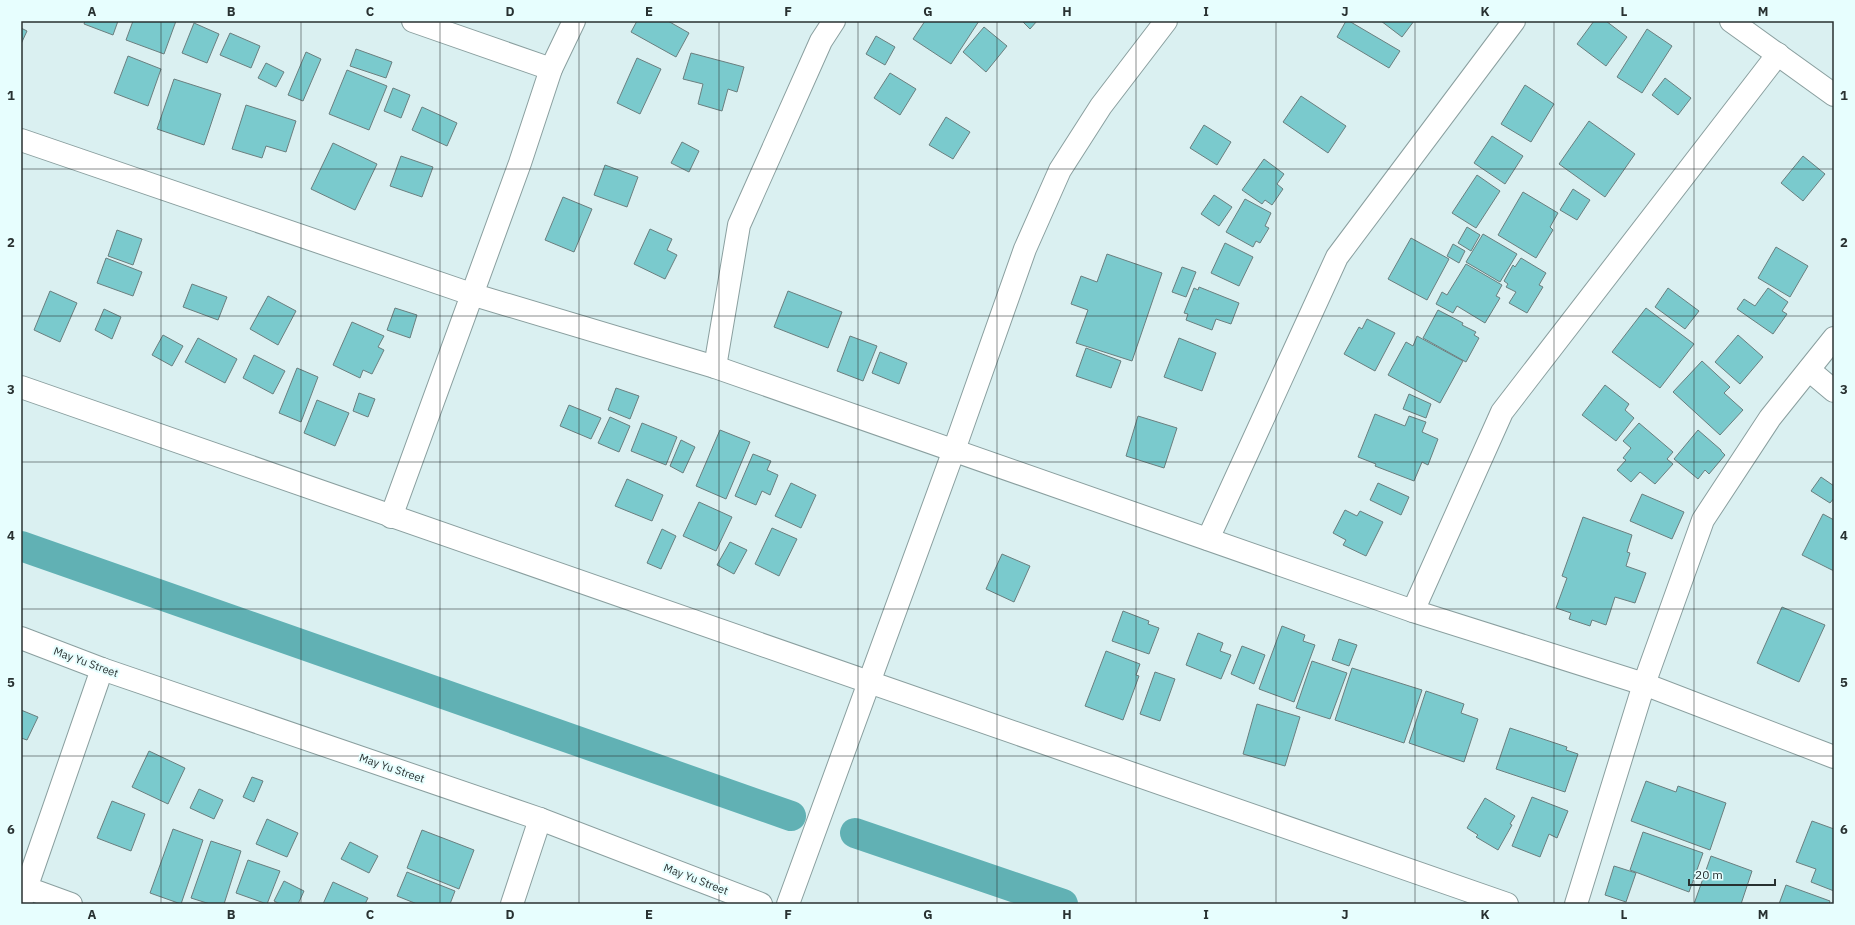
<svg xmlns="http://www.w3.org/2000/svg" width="1855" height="925" font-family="'IBM Plex Sans',sans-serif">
	<rect width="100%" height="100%" fill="#daf0f1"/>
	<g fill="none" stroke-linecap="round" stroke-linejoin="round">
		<g stroke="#61b1b4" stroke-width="30">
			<polyline points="21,546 791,816"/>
			<polyline points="855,833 1063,904"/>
		</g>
	</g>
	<g fill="#7acacd" stroke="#6a7f7f">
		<polygon points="85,21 118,21 113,35 84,24"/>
		<polygon points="133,21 176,21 164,54 126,40"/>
		<polygon points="637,21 668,21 689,33 676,57 631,32"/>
		<polygon points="925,21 979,21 951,64 913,39"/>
		<polygon points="1022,21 1037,21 1030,29"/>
		<polygon points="1346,21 1349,21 1400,51 1389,68 1337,37"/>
		<polygon points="1381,21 1414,21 1402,37"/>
		<polygon points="1594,21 1606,21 1627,37 1606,66 1577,44"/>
		<polygon points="194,23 219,34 207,63 182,53"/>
		<polygon points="984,27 1007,46 986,72 963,52"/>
		<polygon points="21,28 27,31 21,44"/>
		<polygon points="1647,29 1672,46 1642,93 1617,77"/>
		<polygon points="230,33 260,46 251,68 220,55"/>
		<polygon points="876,36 895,47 885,65 866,54"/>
		<polygon points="356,49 392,62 386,78 350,66"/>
		<polygon points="306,52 321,59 303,101 288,95"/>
		<polygon points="691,53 744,67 737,92 728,89 722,111 698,104 703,84 683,79"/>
		<polygon points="128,56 161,69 148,106 114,93"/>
		<polygon points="637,58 661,69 640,114 617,103"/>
		<polygon points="266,63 284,72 276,87 258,78"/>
		<polygon points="347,70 387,86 369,130 329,114"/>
		<polygon points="890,73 916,89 900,115 874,98"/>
		<polygon points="1665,78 1691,98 1678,115 1652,95"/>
		<polygon points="174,79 221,94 204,145 157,129"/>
		<polygon points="1525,85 1554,104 1531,142 1501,124"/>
		<polygon points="393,88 410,95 401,118 384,111"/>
		<polygon points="1301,96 1346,126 1328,153 1283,122"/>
		<polygon points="246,105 296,121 286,152 266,146 262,158 232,149"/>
		<polygon points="422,107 457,123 447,146 412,130"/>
		<polygon points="946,117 970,132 953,159 929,145"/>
		<polygon points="1589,121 1635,154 1605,197 1559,164"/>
		<polygon points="1204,125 1231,142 1217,165 1190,148"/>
		<polygon points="1492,136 1523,156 1505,184 1474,163"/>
		<polygon points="682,142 699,151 689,172 671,163"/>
		<polygon points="333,143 377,164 355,210 311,189"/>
		<polygon points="401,156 433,167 422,197 390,186"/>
		<polygon points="1803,156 1825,174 1803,201 1781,183"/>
		<polygon points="1264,159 1284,174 1277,184 1283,189 1272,205 1265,200 1262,204 1242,190"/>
		<polygon points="605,165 638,177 627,207 594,195"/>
		<polygon points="1477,175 1500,191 1476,228 1452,213"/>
		<polygon points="1573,189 1590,200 1577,220 1560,210"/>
		<polygon points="1523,192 1558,213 1550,227 1553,230 1536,258 1498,235"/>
		<polygon points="1214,195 1232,207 1219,226 1201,214"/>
		<polygon points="563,197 592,209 574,252 545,240"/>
		<polygon points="1245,199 1271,213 1265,226 1269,228 1260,243 1256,241 1253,247 1226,232"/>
		<polygon points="1467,227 1480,235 1471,251 1458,243"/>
		<polygon points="650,229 672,239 667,250 677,255 665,279 634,264"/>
		<polygon points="117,230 142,239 133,265 108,256"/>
		<polygon points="1483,234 1517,254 1500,282 1466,262"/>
		<polygon points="1411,238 1449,259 1427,300 1388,279"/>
		<polygon points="1225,243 1253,257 1239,286 1211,273"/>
		<polygon points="1453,244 1465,251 1459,263 1447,256"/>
		<polygon points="1776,247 1808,266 1790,297 1758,278"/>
		<polygon points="1107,254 1162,273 1132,361 1076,343 1088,310 1071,304 1081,276 1097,282"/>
		<polygon points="106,258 142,272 133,296 97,283"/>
		<polygon points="1521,258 1546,273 1539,285 1543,287 1527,313 1509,303 1516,292 1506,287 1508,284 1504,281 1513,265 1515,267"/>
		<polygon points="1466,264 1502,285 1496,296 1500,298 1485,323 1457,306 1453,313 1436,304 1442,292 1447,295"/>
		<polygon points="1182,267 1196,272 1186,297 1172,292"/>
		<polygon points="192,284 227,297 218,320 183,307"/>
		<polygon points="1199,287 1239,303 1231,324 1216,319 1212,330 1186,320 1188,314 1184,313 1194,288 1198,290"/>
		<polygon points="1668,288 1699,311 1685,329 1655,307"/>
		<polygon points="1768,288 1788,302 1782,311 1787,314 1773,334 1737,309 1744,299 1755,306"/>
		<polygon points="50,291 77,303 60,342 34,330"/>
		<polygon points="788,291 842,312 828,348 774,327"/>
		<polygon points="268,296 296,311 278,345 250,329"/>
		<polygon points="395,308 417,315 410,338 387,330"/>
		<polygon points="1646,308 1694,344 1660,388 1612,352"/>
		<polygon points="104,309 121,317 112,339 95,330"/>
		<polygon points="1438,310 1463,323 1462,325 1476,332 1474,335 1479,338 1466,362 1423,338"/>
		<polygon points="1367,319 1395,333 1375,371 1344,354 1359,327 1362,329"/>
		<polygon points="352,322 384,336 378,347 384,350 372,374 363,370 360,378 333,365"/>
		<polygon points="163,335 183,346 172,366 152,355"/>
		<polygon points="1738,335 1763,357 1740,384 1715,362"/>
		<polygon points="850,336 877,346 863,381 837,371"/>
		<polygon points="1417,336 1463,361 1440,403 1388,375 1406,342 1413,346"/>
		<polygon points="198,338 237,359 225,383 185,362"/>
		<polygon points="1179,338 1216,353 1202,391 1164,377"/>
		<polygon points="1086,348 1121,361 1111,388 1076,376"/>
		<polygon points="880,352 907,363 899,384 872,373"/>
		<polygon points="254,355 285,371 273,394 243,378"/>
		<polygon points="1702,361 1730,387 1724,393 1743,410 1720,435 1673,392"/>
		<polygon points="297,368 318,377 301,422 279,413"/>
		<polygon points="1605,385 1629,404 1625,410 1634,418 1616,441 1582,415"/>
		<polygon points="616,388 639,396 630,419 608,410"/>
		<polygon points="359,393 375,399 368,417 353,411"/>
		<polygon points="1409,394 1431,404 1426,418 1403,409"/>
		<polygon points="317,400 349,413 335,446 304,433"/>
		<polygon points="569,405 601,418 591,439 560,426"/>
		<polygon points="1375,414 1405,426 1409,416 1426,422 1422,432 1438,439 1428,465 1422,462 1414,481 1375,466 1376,464 1358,457"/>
		<polygon points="1138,416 1177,428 1164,468 1126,456"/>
		<polygon points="610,417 630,426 619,452 598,443"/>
		<polygon points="642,423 677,437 666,465 631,451"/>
		<polygon points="1639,423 1673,452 1667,459 1673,464 1655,484 1640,472 1631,482 1617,470 1626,460 1623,458 1631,448 1623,441"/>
		<polygon points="720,430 750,442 726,499 696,486"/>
		<polygon points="1698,430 1721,450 1721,451 1725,455 1709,474 1705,470 1698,479 1674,459"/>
		<polygon points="681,440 695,447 683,473 670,466"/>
		<polygon points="753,454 771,461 767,470 778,475 770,495 762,491 756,505 735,496"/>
		<polygon points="1821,477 1834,486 1834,498 1830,503 1811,491"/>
		<polygon points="627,479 663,495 652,521 615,506"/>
		<polygon points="791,483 816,495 801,528 775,516"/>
		<polygon points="1378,483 1409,497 1401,515 1370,500"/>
		<polygon points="1642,494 1684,512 1672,539 1630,521"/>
		<polygon points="699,502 732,517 716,551 683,536"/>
		<polygon points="1345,510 1357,516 1360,511 1383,522 1366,556 1343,545 1346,540 1333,533"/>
		<polygon points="1823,514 1834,520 1834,571 1802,555"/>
		<polygon points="1583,517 1632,535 1627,552 1630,553 1626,566 1646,573 1635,603 1615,597 1606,625 1592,620 1590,626 1569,619 1571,613 1556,608 1567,578 1562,576"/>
		<polygon points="772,528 797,539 779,576 755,564"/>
		<polygon points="662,529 676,536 661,569 647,563"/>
		<polygon points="730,542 747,550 734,574 717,565"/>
		<polygon points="1002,554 1030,566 1014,602 986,589"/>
		<polygon points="1782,607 1825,625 1799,682 1757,663"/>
		<polygon points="1123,611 1149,621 1148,624 1159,628 1149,654 1112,641"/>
		<polygon points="1282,626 1305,635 1303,641 1315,645 1294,702 1259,689"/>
		<polygon points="1198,633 1223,643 1220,651 1231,655 1221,679 1186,665"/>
		<polygon points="1339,639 1357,645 1349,666 1332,660"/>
		<polygon points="1242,646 1265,655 1254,684 1231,674"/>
		<polygon points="1106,651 1140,664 1136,675 1139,676 1123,720 1085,706"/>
		<polygon points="1312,661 1347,673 1330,719 1296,708"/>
		<polygon points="1352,668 1422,690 1404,743 1335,720"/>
		<polygon points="1155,672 1175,679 1160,721 1140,714"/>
		<polygon points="1426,691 1464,704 1461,713 1478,719 1464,762 1409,743"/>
		<polygon points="1257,704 1300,717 1285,766 1243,754"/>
		<polygon points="21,710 38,717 27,740 21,738"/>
		<polygon points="1510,728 1567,747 1566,750 1578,754 1565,792 1496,769"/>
		<polygon points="149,751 185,768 168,804 132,787"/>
		<polygon points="252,777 263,781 254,802 243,797"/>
		<polygon points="1646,781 1676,792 1678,786 1726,803 1710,850 1631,821"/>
		<polygon points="199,789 223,800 214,819 190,808"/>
		<polygon points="1532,797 1568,811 1557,838 1549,834 1540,857 1512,846"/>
		<polygon points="1485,798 1515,816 1510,824 1512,825 1498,850 1476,837 1478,835 1467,828"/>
		<polygon points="112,801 145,814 131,851 97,838"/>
		<polygon points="267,819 298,833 287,857 256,844"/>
		<polygon points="1812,821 1834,829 1834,891 1811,882 1816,869 1796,862"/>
		<polygon points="173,829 203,840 181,904 150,893"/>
		<polygon points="422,830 474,850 459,889 407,868"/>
		<polygon points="1643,832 1703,853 1689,892 1630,870"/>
		<polygon points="211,841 241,851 224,904 210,904 191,898"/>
		<polygon points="350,842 378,856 369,873 341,859"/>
		<polygon points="1711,856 1752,871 1741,904 1694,904"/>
		<polygon points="248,860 280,871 267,904 236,893"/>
		<polygon points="1614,866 1636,873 1626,902 1605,895"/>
		<polygon points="407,872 455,891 450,904 417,904 397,896"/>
		<polygon points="284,881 304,891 298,904 280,904 274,901"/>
		<polygon points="333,882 368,898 365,904 323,904"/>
		<polygon points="1786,885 1830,901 1829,904 1779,904"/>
	</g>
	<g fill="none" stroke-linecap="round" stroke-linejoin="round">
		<g stroke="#8a9f9f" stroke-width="24">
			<g id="minor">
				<polyline points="413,21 551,69"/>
				<polyline points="1731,21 1834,95"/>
				<polyline points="21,140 471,294 715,367 1413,611 1644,684 1834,757"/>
				<polyline points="715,367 739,225 821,41 834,21"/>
				<polyline points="1809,370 1834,391"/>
				<polyline points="21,387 1507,904"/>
				<polyline points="391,517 520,163 551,69 574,21"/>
				<polyline points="1208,539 1337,257 1514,21"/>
				<polyline points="1413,611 1502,412 1778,54"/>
				<polyline points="21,638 102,669 540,819 761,904"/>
				<polyline points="27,888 71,904"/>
				<polyline points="21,903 102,669"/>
				<polyline points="512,904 540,819"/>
				<polyline points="788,904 954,450 1025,249 1060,170 1101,106 1166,21"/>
				<polyline points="1576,904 1644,684 1703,520 1770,418 1834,338"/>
			</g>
		</g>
		<use href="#minor" stroke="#fff" stroke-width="22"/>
	</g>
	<path fill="none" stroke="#283131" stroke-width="1" stroke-opacity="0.55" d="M161 21V904M301 21V904M440 21V904M579 21V904M719 21V904M858 21V904M997 21V904M1136 21V904M1276 21V904M1415 21V904M1554 21V904M1694 21V904M21 169H1834M21 316H1834M21 462H1834M21 609H1834M21 756H1834"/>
	<g text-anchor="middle" stroke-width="4" stroke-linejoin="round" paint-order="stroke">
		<g font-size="11" fill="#283131" stroke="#e7fefe">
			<text transform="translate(86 662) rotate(20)" y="4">May Yu Street</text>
			<text transform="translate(392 768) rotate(19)" y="4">May Yu Street</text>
			<text transform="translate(696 879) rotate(21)" y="4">May Yu Street</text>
		</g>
	</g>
	<rect width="1855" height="925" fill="none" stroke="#e7fefe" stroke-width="44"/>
	<path d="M1689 879v6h86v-6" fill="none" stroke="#283131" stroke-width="2"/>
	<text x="1695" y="879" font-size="12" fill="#283131" stroke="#e7fefe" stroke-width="3" paint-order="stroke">20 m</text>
	<rect x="22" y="22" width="1811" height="881" fill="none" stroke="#283131" stroke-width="1.5"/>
	<g font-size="13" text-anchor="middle" font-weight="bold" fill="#283131">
		<text x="92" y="16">A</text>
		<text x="231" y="16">B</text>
		<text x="370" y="16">C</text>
		<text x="510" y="16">D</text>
		<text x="649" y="16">E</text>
		<text x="788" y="16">F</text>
		<text x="928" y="16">G</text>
		<text x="1067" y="16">H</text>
		<text x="1206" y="16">I</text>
		<text x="1345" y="16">J</text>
		<text x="1485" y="16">K</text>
		<text x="1624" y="16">L</text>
		<text x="1763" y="16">M</text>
		<text x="11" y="100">1</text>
		<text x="1844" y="100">1</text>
		<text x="11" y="247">2</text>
		<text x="1844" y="247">2</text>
		<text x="11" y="394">3</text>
		<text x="1844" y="394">3</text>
		<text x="11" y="540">4</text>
		<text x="1844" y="540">4</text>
		<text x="11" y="687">5</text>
		<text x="1844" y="687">5</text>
		<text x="11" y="834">6</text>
		<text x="1844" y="834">6</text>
		<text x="92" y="919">A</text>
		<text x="231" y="919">B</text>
		<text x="370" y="919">C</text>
		<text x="510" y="919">D</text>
		<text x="649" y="919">E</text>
		<text x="788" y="919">F</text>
		<text x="928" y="919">G</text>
		<text x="1067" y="919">H</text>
		<text x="1206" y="919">I</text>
		<text x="1345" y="919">J</text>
		<text x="1485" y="919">K</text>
		<text x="1624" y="919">L</text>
		<text x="1763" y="919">M</text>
	</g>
</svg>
